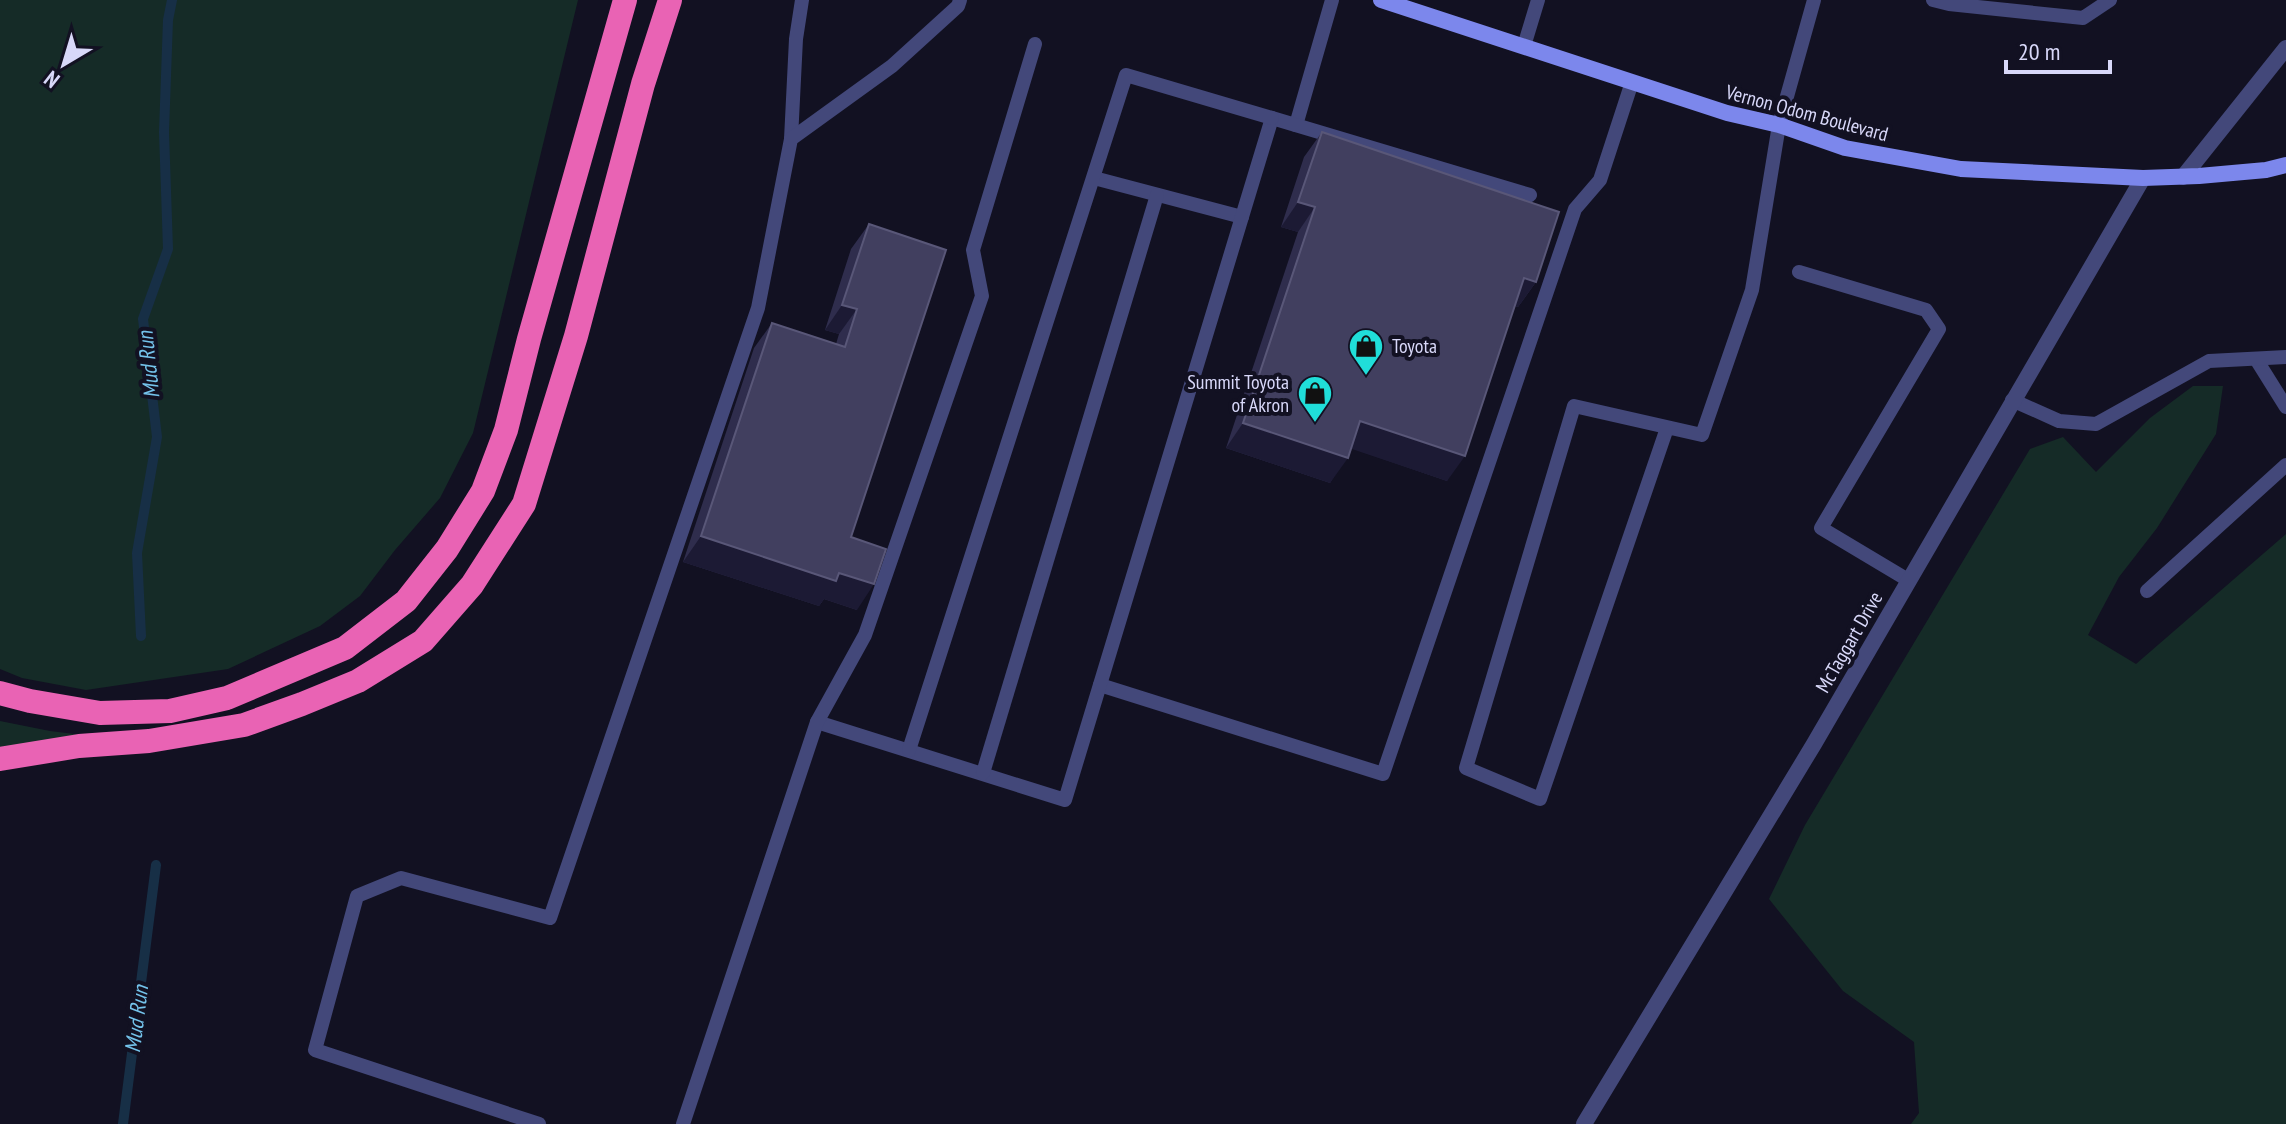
<svg xmlns="http://www.w3.org/2000/svg" width="2286" height="1124" font-family="'PT Sans Narrow',sans-serif">
	<rect width="100%" height="100%" fill="#121122"/>
	<g fill="#152b27">
		<polygon points="0,0 578,0 473,433 440,498 395,550 360,596 320,626 228,669 86,690 22,678 0,669"/>
		<polygon points="2193,386 2223,386 2216,434 2157,528 2119,577 2088,635 2136,664 2286,534 2286,1124 1911,1124 1919,1113 1914,1042 1843,991 1769,899 1805,825 2030,449 2063,437 2096,472 2150,418"/>
		<polygon points="0,721 50,731 99,737 0,749"/>
	</g>
	<g fill="none" stroke-linecap="round" stroke-linejoin="round">
		<g stroke="#172f46" stroke-width="10">
			<polyline points="141,636 137,553 157,437 143,319 168,249 164,132 168,20 172,0"/>
			<polyline points="123,1124 156,865"/>
		</g>
		<g stroke="#43487a" stroke-width="14">
			<polyline points="1933,0 1949,4 2083,18 2110,0"/>
			<polyline points="1524,46 1538,0"/>
			<polyline points="1296,125 1332,0"/>
			<polyline points="791,139 796,39 802,0"/>
			<polyline points="1094,178 1242,217"/>
			<polyline points="1799,272 1926,310 1939,329 1821,528 1908,580"/>
			<polyline points="2256,359 2286,407"/>
			<polyline points="2012,400 2059,421 2096,424 2209,361 2286,357"/>
			<polyline points="1667,428 1540,799 1466,768 1574,406 1702,435 1752,290 1779,125 1814,0"/>
			<polyline points="2147,591 2286,465"/>
			<polyline points="1100,685 1383,774 1575,209 1600,180 1632,82"/>
			<polyline points="817,722 1065,800 1272,118 1530,195"/>
			<polyline points="909,750 1126,75 1272,118"/>
			<polyline points="983,773 1157,195"/>
			<polyline points="539,1124 315,1050 357,896 401,878 550,918 758,308 791,139 892,66 958,6 960,0"/>
			<polyline points="683,1124 817,722 865,635 982,296 973,250 1035,44"/>
		</g>
		<g stroke="#43487a" stroke-width="16">
			<polyline points="2183,177 2286,48"/>
			<polyline points="1584,1124 1814,744 2143,178"/>
		</g>
		<polyline stroke="#7c87ec" stroke-width="16" points="1381,0 1727,113 1779,125 1845,148 1961,169 2143,178 2199,176 2266,170 2286,165"/>
		<g stroke="#e963b4" stroke-width="24">
			<polyline points="0,693 30,701 100,713 170,711 227,698 345,648 406,601 447,549 483,491 506,430 529,339 625,0"/>
			<polyline points="0,759 79,746 149,741 244,725 302,704 358,681 423,641 472,585 524,504 576,336 643,84 670,0"/>
		</g>
	</g>
	<g fill="#2f2d4d">
		<polygon points="1322,132 1536,282 1518,307 1515,306 1447,481 1351,448 1330,483 1226,448 1298,232 1281,227 1304,157"/>
		<polygon points="869,224 851,537 857,610 824,599 819,606 683,562 754,348 772,323 836,344 839,334 825,330 851,249"/>
	</g>
	<g fill="#1c1a34">
		<polygon points="1298,202 1315,207 1298,232 1281,227"/>
		<polygon points="1524,278 1536,282 1518,307 1507,304"/>
		<polygon points="842,305 857,309 839,334 825,330"/>
		<polygon points="1360,421 1465,456 1447,481 1343,446"/>
		<polygon points="1243,423 1348,458 1330,483 1226,448"/>
		<polygon points="701,536 839,573 874,584 857,610 824,599 819,606 683,562"/>
	</g>
	<g fill="#413f5f" stroke="#595778" stroke-width="2">
		<polygon points="1322,132 1559,212 1536,282 1524,278 1465,456 1360,421 1348,458 1243,423 1315,207 1298,202"/>
		<polygon points="869,224 946,250 851,537 886,549 874,584 839,573 836,581 701,536 772,323 845,347 857,309 842,305"/>
	</g>
	<defs>
		<g id="shop-pin" transform="scale(1.8)"><path d="M0 17L-7.5 6A9.5 9.5 0 1 1 7.5 6Z" fill="#20ded9" stroke="#121122"/><path d="M-5-2.5h2.3a2.7 3.5 0 0 1 5.4 0H5L5.5 6h-11ZM-1.5-2.5h3a1.5 2.3 0 0 0-3 0Z" fill="#111"/></g>
	</defs>
	<g fill-rule="evenodd">
		<use href="#shop-pin" x="1366" y="346"/>
		<use href="#shop-pin" x="1315" y="393"/>
	</g>
	<g text-anchor="middle" stroke-width="8" stroke-linejoin="round" paint-order="stroke">
		<g font-size="20" fill="#d8d8f9" stroke="#121122">
			<text transform="translate(1807 113) rotate(15)" y="7">Vernon Odom Boulevard</text>
			<text transform="translate(1849 642) rotate(-60)" y="7">McTaggart Drive</text>
		</g>
		<g font-size="20" fill="#d8d8f9" stroke="#121122" text-anchor="start">
			<text x="1392" y="353">Toyota</text>
			<text x="1289" y="389" text-anchor="end">Summit Toyota<tspan x="1289" dy="23">of Akron</tspan></text>
		</g>
		<g font-size="22" font-style="italic" fill="#74c3eb" stroke="#121122">
			<text transform="translate(148 365) rotate(-96)" y="8">Mud Run</text>
			<text transform="translate(136 1019) rotate(-83)" y="8">Mud Run</text>
		</g>
	</g>
	<g transform="translate(64 64) rotate(218)" stroke="#121122" stroke-width="6" paint-order="stroke">
	<path d="M0-6L14 30L0 20L-14 30Z" fill="#d8d8f9"/>
	<text y="-12" font-size="22" font-weight="bold" text-anchor="middle" fill="#d8d8f9">N</text>
	</g>
	<path d="M2006 60v12h104v-12" fill="none" stroke="#d8d8f9" stroke-width="4"/>
	<text x="2018" y="60" font-size="24" fill="#d8d8f9" stroke="#121122" stroke-width="6" paint-order="stroke">20 m</text>
</svg>
